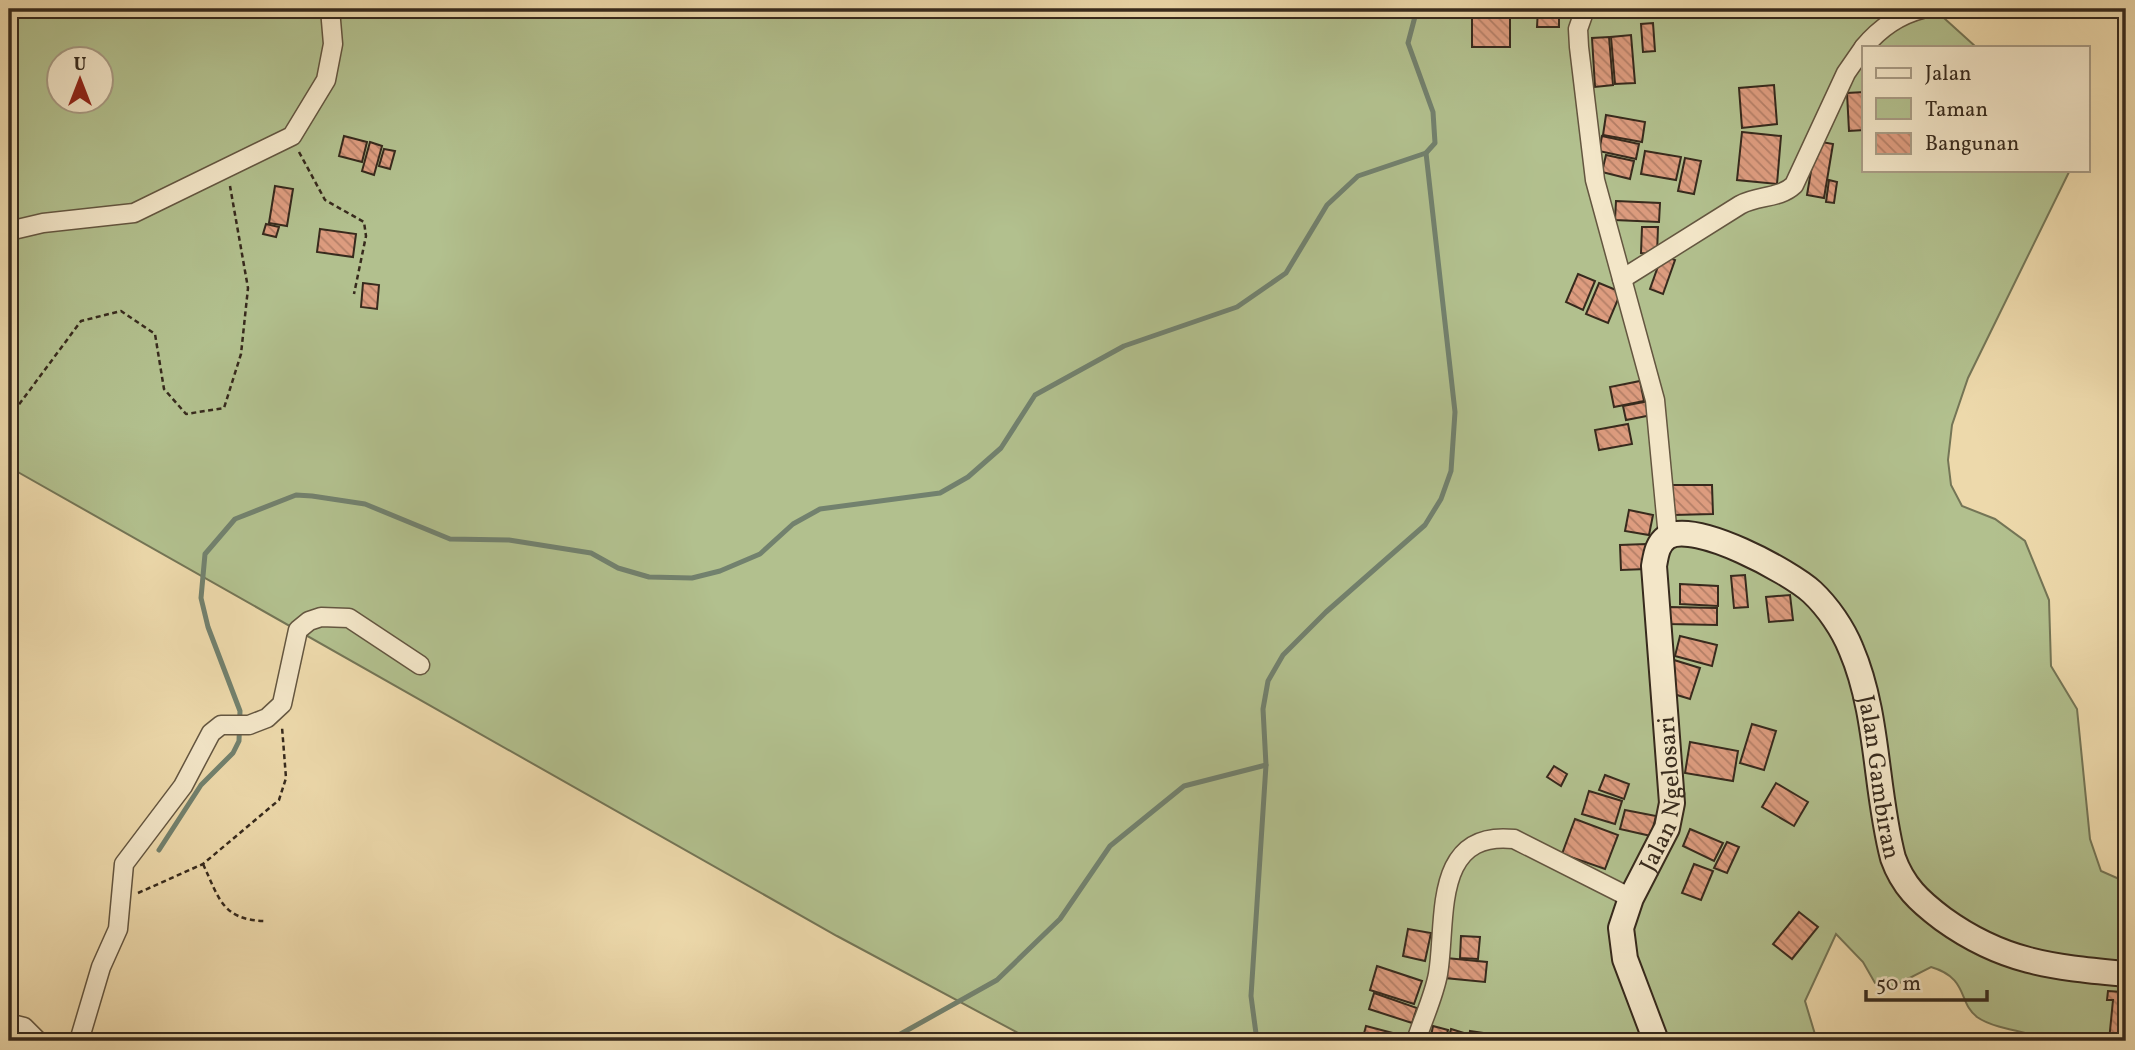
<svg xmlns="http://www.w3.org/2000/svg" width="2135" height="1050" font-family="Vollkorn,serif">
	<defs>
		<pattern id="building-back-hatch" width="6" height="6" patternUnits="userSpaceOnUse" patternTransform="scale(1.75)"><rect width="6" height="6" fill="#dd9c7f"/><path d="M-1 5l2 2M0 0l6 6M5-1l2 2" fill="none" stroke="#b47f67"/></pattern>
	</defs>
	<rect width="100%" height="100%" fill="#edd9ab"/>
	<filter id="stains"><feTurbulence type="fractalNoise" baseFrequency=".00286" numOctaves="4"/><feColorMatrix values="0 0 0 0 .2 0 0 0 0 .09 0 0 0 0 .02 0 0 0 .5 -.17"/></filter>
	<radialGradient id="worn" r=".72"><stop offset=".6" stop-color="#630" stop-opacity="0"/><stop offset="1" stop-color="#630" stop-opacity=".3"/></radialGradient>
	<path fill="#b2c08e" stroke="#747556" stroke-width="2" fill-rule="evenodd" d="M11 9H1934L1976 47H1864V170H2070L1968 378 1952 425 1948 460 1951 485 1962 506 1995 519 2025 541 2049 600 2051 666 2077 709 2090 839 2101 871 2126 882V1041H2066C2056 1035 2046 1037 2035 1035 2018 1031 1991 1027 1977 1017 1958 1003 1969 978 1931 967L1890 988 1875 983 1863 962 1836 934 1805 1001 1817 1041H1033L837 936 9 467ZM60 60H102V102H60Z"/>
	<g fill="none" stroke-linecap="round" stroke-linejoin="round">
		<g stroke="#72816e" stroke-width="5">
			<polyline points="159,850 201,785 233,753 239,741 240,711 208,627 201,598 205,554 235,519 296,495 312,496 365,504 450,539 509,540 591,553 618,568 649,577 692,578 720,571 760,554 793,524 820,509 940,493 968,477 1001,448 1035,395 1124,346 1237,307 1286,273 1327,205 1358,176 1426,153 1435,143 1433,112 1408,43 1417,9"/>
			<polyline points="888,1041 997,980 1060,919 1110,846 1184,786 1266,765"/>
			<polyline points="1257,1041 1251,996 1266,765 1263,709 1268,681 1283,655 1326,612 1425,525 1441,499 1451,471 1455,412 1426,153"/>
		</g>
	</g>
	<g fill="url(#building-back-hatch)" stroke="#372a1d" stroke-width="2">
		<polygon points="1538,9 1559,9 1559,27 1537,27"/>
		<polygon points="1606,9 1640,9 1641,18 1606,18"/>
		<rect x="1472" y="16" width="38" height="31"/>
		<polygon points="1653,23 1655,51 1643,52 1641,24"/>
		<polygon points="1631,35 1635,83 1615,84 1611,37"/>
		<polygon points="1609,37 1613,85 1595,87 1592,38"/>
		<polygon points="1774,85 1777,124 1742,128 1739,88"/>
		<polygon points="1864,92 1864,130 1849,131 1847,93"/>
		<polygon points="1606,115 1645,122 1642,142 1603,135"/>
		<polygon points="1742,132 1781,136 1777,184 1737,180"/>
		<polygon points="344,136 367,142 362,162 339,156"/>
		<polygon points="1602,136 1639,144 1636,159 1599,151"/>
		<polygon points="1816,141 1833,144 1824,198 1807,195"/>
		<polygon points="370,142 382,146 374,175 362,171"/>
		<polygon points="384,149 395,151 390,169 379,166"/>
		<polygon points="1645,151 1681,157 1676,180 1641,174"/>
		<polygon points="1606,155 1634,161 1630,179 1602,172"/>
		<polygon points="1685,158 1701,161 1694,194 1678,191"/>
		<polygon points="1829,180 1837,182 1834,203 1826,202"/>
		<polygon points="275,186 293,189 287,226 269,223"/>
		<polygon points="1616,201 1660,203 1659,222 1615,220"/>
		<polygon points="266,224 279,227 276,237 263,234"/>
		<polygon points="1642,227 1658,227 1657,254 1641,253"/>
		<polygon points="320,229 356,234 353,257 317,252"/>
		<polygon points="1662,255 1675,260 1663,294 1650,289"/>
		<polygon points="1578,274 1595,281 1583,310 1566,302"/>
		<polygon points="363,283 379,285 377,309 361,307"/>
		<polygon points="1599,283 1621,292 1608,323 1586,314"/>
		<polygon points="1640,381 1644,401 1614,407 1610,387"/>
		<polygon points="1649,401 1652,415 1626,420 1623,406"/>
		<polygon points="1628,424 1632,444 1599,450 1595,430"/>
		<polygon points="1672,485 1712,485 1713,514 1673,515"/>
		<polygon points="1629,510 1653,515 1649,535 1625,531"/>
		<polygon points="1646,544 1646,569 1621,570 1620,545"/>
		<polygon points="1745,575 1748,607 1734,608 1731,576"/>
		<polygon points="1680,584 1718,586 1718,606 1680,604"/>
		<polygon points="1790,595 1793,620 1769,622 1766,597"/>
		<polygon points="1670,607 1717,608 1717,625 1669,624"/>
		<polygon points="1680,636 1717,645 1712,666 1675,656"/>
		<polygon points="1674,660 1700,668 1690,699 1664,691"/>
		<polygon points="1752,724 1776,731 1764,770 1740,763"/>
		<polygon points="1690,742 1738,751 1733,781 1685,773"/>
		<polygon points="1554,766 1567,774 1561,786 1547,777"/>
		<polygon points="1605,775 1629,784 1624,799 1599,790"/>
		<polygon points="1776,783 1808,802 1794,826 1762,807"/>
		<polygon points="1589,791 1622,801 1615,824 1582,814"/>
		<polygon points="1625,810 1656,816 1651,836 1620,829"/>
		<polygon points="1575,819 1618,835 1605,869 1562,854"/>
		<polygon points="1690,829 1723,843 1714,861 1683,846"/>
		<polygon points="1727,842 1739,847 1727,873 1714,868"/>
		<polygon points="1694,864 1713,871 1701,900 1682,893"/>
		<polygon points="1799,912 1818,927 1792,959 1773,944"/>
		<polygon points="1408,929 1431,933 1425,961 1403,956"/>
		<polygon points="1461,936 1480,937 1478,959 1460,958"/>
		<polygon points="1446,958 1487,962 1485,982 1445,978"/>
		<polygon points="1377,966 1422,981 1414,1004 1370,990"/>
		<polygon points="2108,991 2121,992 2120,997 2126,998 2126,1041 2109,1041 2113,1000 2107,1000"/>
		<polygon points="1374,993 1417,1008 1412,1023 1369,1009"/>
		<polygon points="1366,1026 1408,1037 1407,1041 1362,1041"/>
		<polygon points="1433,1026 1448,1030 1445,1041 1430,1041"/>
		<polygon points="1451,1029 1467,1034 1465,1041 1448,1041"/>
		<polygon points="1470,1031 1491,1034 1490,1041 1469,1041"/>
	</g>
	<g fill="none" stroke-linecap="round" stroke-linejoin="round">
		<g stroke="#645640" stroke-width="21">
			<g id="street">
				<polyline points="1585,9 1578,29 1579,47 1595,180 1655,400 1668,537"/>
				<path d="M1864 47C1880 28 1898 15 1922 9"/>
				<polyline points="9,231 43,223 134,213 292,136 326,80 333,44 330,9"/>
				<path d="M1622 279 1740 205C1758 195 1779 199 1794 185L1846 73 1864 47"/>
				<polyline points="9,1029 16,1025 24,1027 38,1041"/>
				<polyline points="79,1041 101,967 118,929 124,864 183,786 211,733 221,725 249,725 267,718 282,704 298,630 309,621 321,617 349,618 420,665"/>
				<path d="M1416 1041C1423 1019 1434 996 1438 974 1447 922 1431 830 1514 839L1631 898"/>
			</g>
		</g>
		<g stroke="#372a1d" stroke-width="28">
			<g id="secondary">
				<path id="s1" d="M1656 1041 1625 959 1621 928 1631 898 1667 828 1672 803 1654 566C1656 555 1657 544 1667 537 1695 520 1790 572 1812 592 1828 607 1843 629 1851 649 1879 714 1875 790 1893 858 1903 886 1919 901 1943 919 2004 963 2053 967 2126 974"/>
			</g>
		</g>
		<g stroke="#372a1d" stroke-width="2.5" stroke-dasharray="5 3.5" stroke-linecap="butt">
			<polyline points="299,152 325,200 364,222 366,236 354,294"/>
			<polyline points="9,418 81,321 121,311 155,334 164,389 186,414 224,408 241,354 248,288 230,186"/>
			<path d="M203 864C219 898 222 920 265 921"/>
			<polyline points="138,893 203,864 279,800 286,778 282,727"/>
		</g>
		<use href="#street" stroke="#f3e6c8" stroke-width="18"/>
		<use href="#secondary" stroke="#f3e6c8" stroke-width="24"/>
	</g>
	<g text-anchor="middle" stroke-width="7" stroke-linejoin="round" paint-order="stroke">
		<g font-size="24" fill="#372a1d" stroke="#f3e6c8">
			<text dy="8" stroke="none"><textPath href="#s1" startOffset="886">Jalan Gambiran</textPath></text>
			<text dy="8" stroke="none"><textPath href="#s1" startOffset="262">Jalan Ngelosari</textPath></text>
		</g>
	</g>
	<rect width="2135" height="1050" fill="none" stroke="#edd9ab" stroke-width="35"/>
	<rect x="10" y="10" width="2114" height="1029" fill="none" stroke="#372a1d" stroke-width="3.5"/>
	<rect x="18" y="18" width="2100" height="1015" fill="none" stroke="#372a1d" stroke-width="2"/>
	<rect x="1862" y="46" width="228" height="126" fill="#f3e6c8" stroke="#a89b84" stroke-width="2"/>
	<rect x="1876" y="68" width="35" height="10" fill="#f3e6c8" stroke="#a89b84" stroke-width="2"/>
	<text x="1925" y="80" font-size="21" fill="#372a1d">Jalan</text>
	<rect x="1876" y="98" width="35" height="21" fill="#b2c08e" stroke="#a89b84" stroke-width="2"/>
	<text x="1925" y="116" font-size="21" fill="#372a1d">Taman</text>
	<rect x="1876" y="133" width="35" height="21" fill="url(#building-back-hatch)" stroke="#a89b84" stroke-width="2"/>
	<text x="1925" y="150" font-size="21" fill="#372a1d">Bangunan</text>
	<g transform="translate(80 80)"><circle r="33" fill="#f3e6c8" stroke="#a89b84" stroke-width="2"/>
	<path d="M0-5L12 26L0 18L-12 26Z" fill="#8f2418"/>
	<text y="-10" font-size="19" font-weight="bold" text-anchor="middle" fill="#372a1d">U</text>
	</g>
	<path d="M1866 990v10h121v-10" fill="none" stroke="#372a1d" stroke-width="3.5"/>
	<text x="1876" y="990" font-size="21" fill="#372a1d" stroke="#f3e6c8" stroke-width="5" paint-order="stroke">50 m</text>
	<rect width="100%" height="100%" filter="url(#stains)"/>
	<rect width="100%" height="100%" fill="url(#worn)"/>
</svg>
